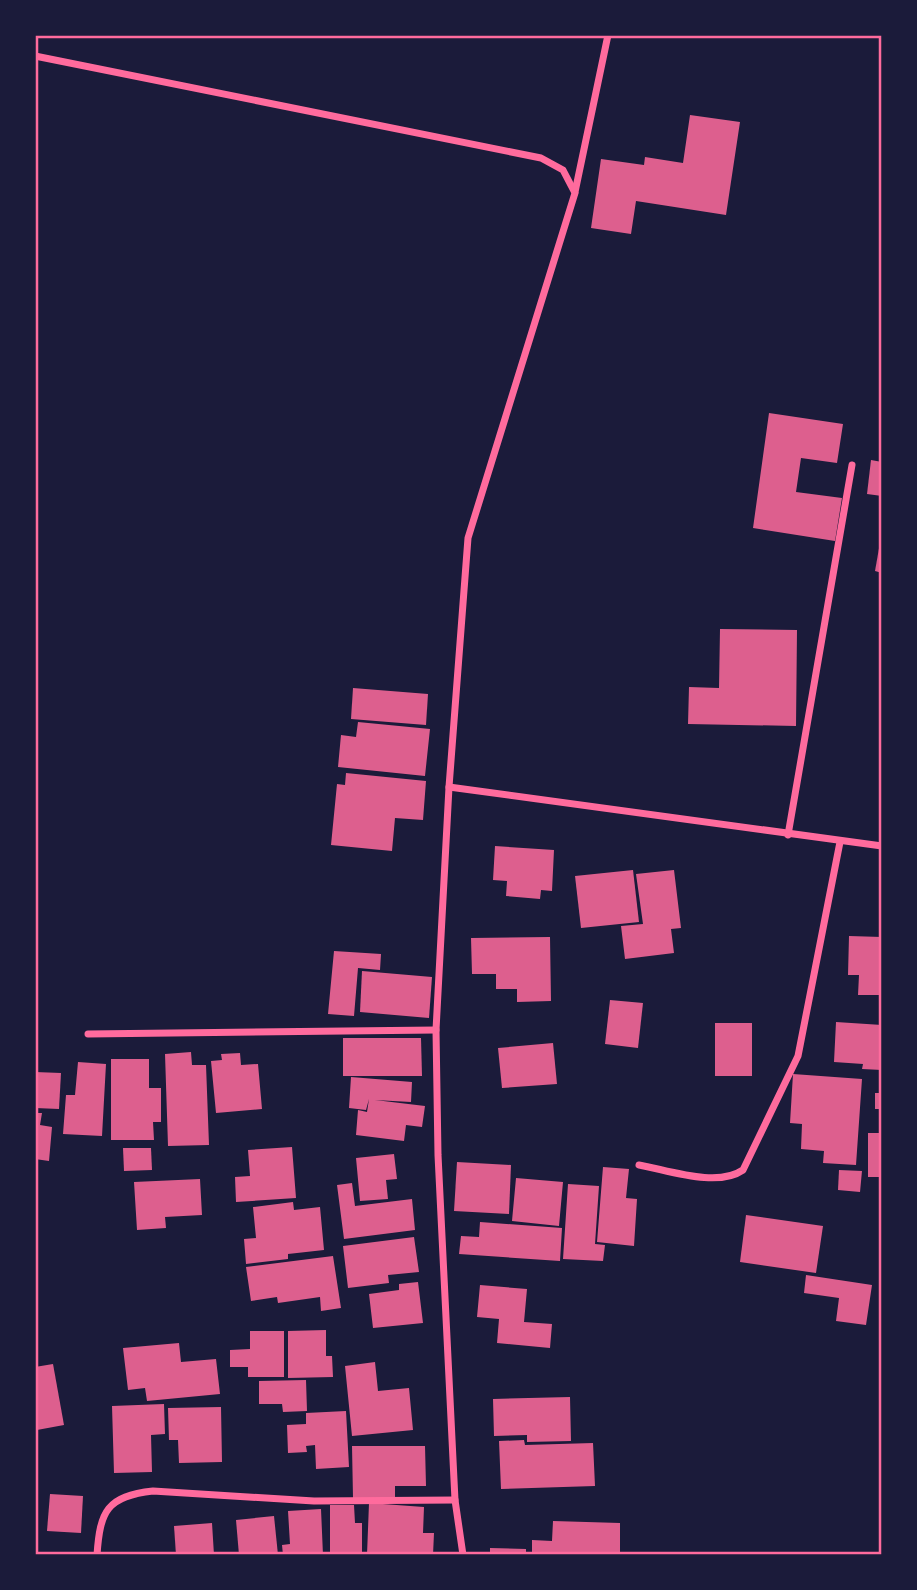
<svg xmlns="http://www.w3.org/2000/svg" width="917" height="1590" font-family="Barlow,sans-serif">
	<rect width="100%" height="100%" fill="#1b1b3a"/>
	<g fill="#dd5f8e">
		<polygon points="690,115 740,122 726,215 636,201 631,234 591,228 601,159 644,165 645,157 683,163"/>
		<polygon points="769,413 843,424 837,463 801,458 796,492 842,498 835,541 753,528"/>
		<polygon points="871,460 882,462 882,496 867,494"/>
		<polygon points="881,537 882,537 882,573 875,571"/>
		<polygon points="720,629 797,630 796,726 688,724 689,687 719,688"/>
		<polygon points="353,688 428,694 426,725 351,719"/>
		<polygon points="358,722 430,729 425,776 338,767 341,735 356,737"/>
		<polygon points="346,773 426,781 423,820 395,818 392,851 331,845 337,784 345,785"/>
		<polygon points="495,846 554,850 552,891 541,890 540,899 506,896 507,881 493,880"/>
		<polygon points="633,870 639,922 581,928 575,876"/>
		<polygon points="674,870 681,928 671,929 674,953 625,959 621,926 643,924 636,874"/>
		<polygon points="849,936 882,937 882,995 858,995 859,975 848,975"/>
		<polygon points="550,937 551,1001 517,1002 517,989 496,989 496,974 472,974 471,938"/>
		<polygon points="334,951 381,954 380,970 358,968 354,1016 328,1014"/>
		<polygon points="362,971 432,977 429,1018 360,1012"/>
		<polygon points="610,1000 643,1003 638,1048 605,1044"/>
		<polygon points="836,1022 882,1025 882,1070 862,1069 863,1064 834,1062"/>
		<rect x="715" y="1023" width="37" height="53"/>
		<polygon points="343,1038 421,1038 422,1076 343,1076"/>
		<polygon points="553,1043 557,1084 502,1088 498,1048"/>
		<polygon points="191,1052 192,1065 206,1065 209,1145 168,1146 165,1054"/>
		<polygon points="240,1053 241,1065 258,1064 262,1109 216,1113 211,1061 222,1060 221,1054"/>
		<polygon points="111,1059 149,1059 149,1088 161,1088 161,1122 153,1122 154,1140 111,1140"/>
		<polygon points="78,1062 106,1064 102,1136 63,1134 66,1095 75,1095"/>
		<polygon points="35,1072 61,1073 59,1109 35,1108"/>
		<polygon points="793,1074 862,1079 856,1165 823,1163 824,1151 801,1149 802,1124 790,1123"/>
		<polygon points="351,1077 412,1082 411,1102 375,1100 425,1106 422,1127 406,1125 404,1141 356,1135 358,1110 367,1112 369,1099 366,1110 349,1108"/>
		<rect x="875" y="1093" width="7" height="16"/>
		<polygon points="35,1113 42,1113 40,1125 52,1127 49,1161 35,1159"/>
		<rect x="868" y="1133" width="14" height="44"/>
		<polygon points="292,1147 296,1198 236,1202 235,1177 250,1176 248,1150"/>
		<polygon points="123,1148 151,1148 152,1170 124,1171"/>
		<polygon points="394,1154 397,1179 386,1180 388,1199 360,1201 356,1158"/>
		<polygon points="457,1162 511,1165 509,1214 454,1211"/>
		<polygon points="603,1167 629,1169 626,1198 637,1199 634,1246 597,1242"/>
		<polygon points="839,1170 862,1171 860,1192 838,1190"/>
		<polygon points="516,1178 563,1182 559,1226 512,1221"/>
		<polygon points="200,1179 202,1215 165,1217 166,1228 137,1230 134,1182"/>
		<polygon points="352,1183 355,1206 412,1199 415,1230 344,1239 337,1185"/>
		<polygon points="568,1184 599,1186 595,1244 605,1245 603,1261 563,1259"/>
		<polygon points="293,1202 294,1210 320,1207 324,1250 288,1254 288,1259 246,1264 244,1239 256,1238 253,1207"/>
		<polygon points="746,1215 823,1226 816,1273 740,1262"/>
		<polygon points="480,1222 562,1228 560,1261 459,1254 461,1236 479,1237"/>
		<polygon points="414,1237 419,1272 388,1275 389,1283 348,1288 343,1246"/>
		<polygon points="333,1256 341,1308 321,1311 320,1297 278,1303 277,1297 251,1301 246,1267"/>
		<polygon points="806,1275 872,1285 866,1325 836,1321 839,1298 804,1293"/>
		<polygon points="418,1282 423,1323 373,1328 369,1294 399,1290 399,1284"/>
		<polygon points="480,1285 527,1289 524,1322 552,1324 550,1348 497,1343 499,1319 477,1317"/>
		<polygon points="326,1330 326,1356 332,1356 333,1377 288,1378 288,1331"/>
		<polygon points="250,1331 284,1331 284,1377 248,1377 248,1367 230,1367 230,1350 250,1349"/>
		<polygon points="179,1343 181,1362 216,1359 220,1394 147,1401 145,1388 128,1390 123,1348"/>
		<polygon points="375,1362 378,1391 409,1388 413,1430 352,1436 345,1366"/>
		<polygon points="53,1364 64,1425 37,1430 35,1367"/>
		<polygon points="306,1380 307,1411 283,1412 282,1404 259,1404 259,1381"/>
		<polygon points="570,1397 571,1441 527,1442 527,1435 494,1436 493,1399"/>
		<polygon points="164,1404 165,1434 151,1435 152,1472 114,1473 112,1406"/>
		<polygon points="221,1407 222,1462 179,1463 178,1440 169,1440 168,1408"/>
		<polygon points="346,1411 349,1467 316,1469 315,1445 306,1446 307,1452 288,1453 287,1425 306,1424 306,1413"/>
		<polygon points="524,1440 525,1445 593,1443 595,1486 501,1489 499,1441"/>
		<polygon points="352,1446 425,1446 426,1486 395,1486 395,1498 353,1498"/>
		<polygon points="50,1494 83,1496 81,1533 47,1531"/>
		<polygon points="369,1503 424,1507 423,1533 434,1533 433,1555 367,1555"/>
		<polygon points="330,1505 354,1505 355,1523 362,1523 362,1553 330,1553"/>
		<polygon points="321,1509 323,1555 283,1555 282,1545 290,1544 288,1511"/>
		<polygon points="274,1516 278,1555 239,1555 236,1520"/>
		<polygon points="553,1521 620,1523 620,1555 532,1555 532,1540 552,1541"/>
		<polygon points="212,1523 214,1555 176,1555 174,1526"/>
		<polygon points="490,1548 526,1549 526,1555 490,1555"/>
	</g>
	<g fill="none" stroke-linecap="round" stroke-linejoin="round">
		<g stroke="#ff6b9d" stroke-width="7">
			<polyline points="35,56 541,158 563,170 575,193 468,538 449,787 436,1030 438,1155 455,1500 463,1555"/>
			<polyline points="575,192 608,35"/>
			<polyline points="449,787 882,846"/>
			<polyline points="788,835 852,465"/>
			<polyline points="88,1034 436,1030"/>
			<path d="M639 1165C668 1170 717 1188 743 1170L798 1056 840 842"/>
			<path d="M97 1555C100 1511 107 1496 153 1491L314 1501 455 1500"/>
		</g>
	</g>
	<rect width="917" height="1590" fill="none" stroke="#1b1b3a" stroke-width="74"/>
	<rect x="37" y="37" width="843" height="1516" fill="none" stroke="#ff6b9d" stroke-width="2.5"/>
</svg>
